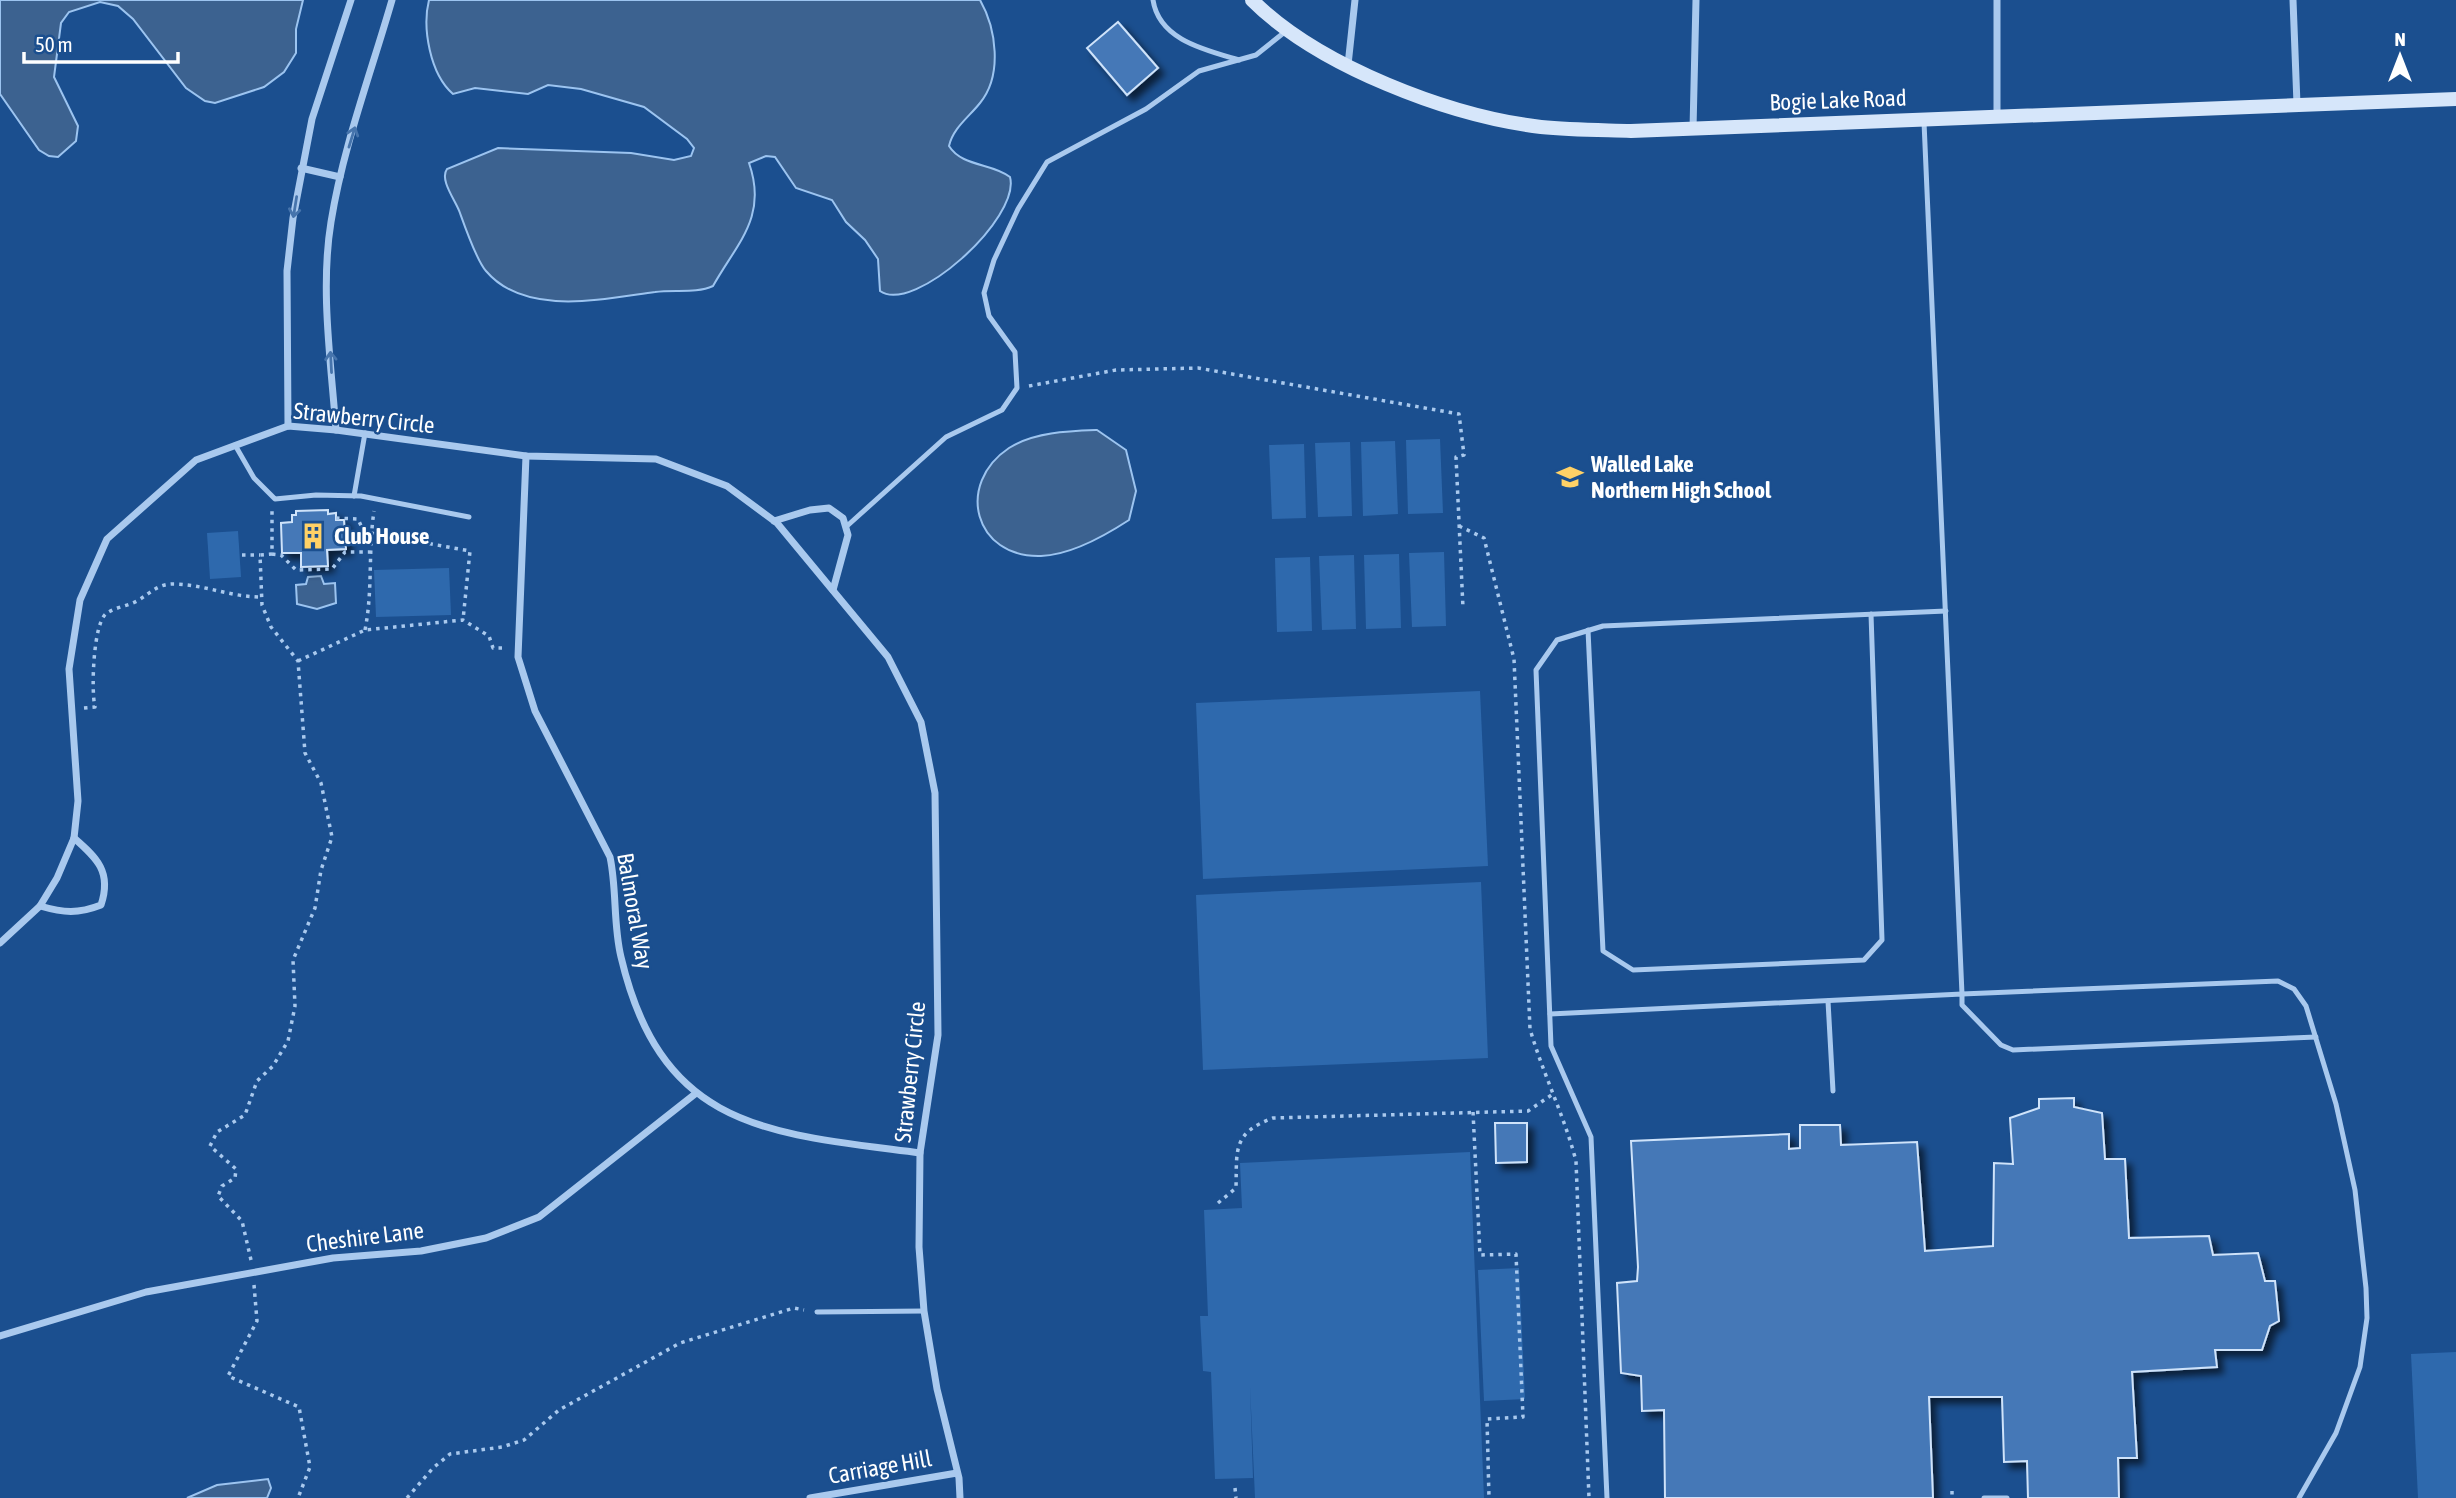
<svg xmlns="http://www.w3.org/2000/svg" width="2456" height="1498" font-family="'Asap Condensed',sans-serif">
	<defs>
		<filter id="shadow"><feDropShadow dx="6" dy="6" stdDeviation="3.5" flood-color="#0009"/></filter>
	</defs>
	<rect width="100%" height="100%" fill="#1b4f8f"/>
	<g fill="#2e69ad">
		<polygon points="1440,439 1443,513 1408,514 1406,440"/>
		<polygon points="1395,441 1398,514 1363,516 1361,442"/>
		<polygon points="1350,442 1352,516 1318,517 1315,443"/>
		<polygon points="1304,444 1306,518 1272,519 1269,445"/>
		<polygon points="238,531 241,577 210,579 207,533"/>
		<polygon points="1444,552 1446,626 1412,627 1409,553"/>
		<polygon points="1399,554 1401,628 1366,629 1364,555"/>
		<polygon points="1354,555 1356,629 1322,630 1319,556"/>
		<polygon points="1310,557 1312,631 1277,632 1275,558"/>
		<polygon points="449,568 451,615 376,617 374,570"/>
		<polygon points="1480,691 1488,866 1203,879 1196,703"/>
		<polygon points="1481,882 1488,1058 1203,1070 1196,895"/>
		<polygon points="1470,1152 1484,1498 1255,1498 1250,1386 1253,1478 1215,1479 1211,1372 1203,1371 1200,1316 1208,1316 1204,1210 1242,1208 1240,1163"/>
		<polygon points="1519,1268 1525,1399 1484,1401 1478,1270"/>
		<polygon points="2456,1352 2456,1498 2418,1498 2411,1354"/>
	</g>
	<g fill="#3c6290" stroke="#9cc4f0" stroke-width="2">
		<polygon points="0,0 303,0 296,29 296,53 284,72 264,87 215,103 205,101 186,88 133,19 118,6 100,2 69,12 61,23 54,77 78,126 76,141 58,157 49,156 39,150 0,94"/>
		<path d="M429 0H980C996 28 1003 75 980 103 969 117 953 128 949 146 962 167 993 163 1010 177 1021 218 914 315 880 291L878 259 865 240 846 222 832 200 796 188 775 157 766 156 749 163C768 217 737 243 713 286 696 294 674 289 655 292 603 299 525 317 486 271 477 261 465 227 460 213 456 201 439 180 447 169L498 148 631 153 674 160 691 156 694 148 687 139 644 107 581 89 548 85 528 94 475 88 453 94C430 74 422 28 429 0Z"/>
		<path d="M1097 430 1126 450 1136 491 1129 520C1106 535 1070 555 1041 556 974 558 955 484 1009 448 1034 432 1069 431 1097 430Z"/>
		<polygon points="321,576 324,584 335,583 336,603 317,609 297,604 296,585 306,584 308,577"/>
		<polygon points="268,1479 271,1488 267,1498 187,1498 217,1485"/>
	</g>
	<g fill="#4478b7" stroke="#cfe3fa" stroke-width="2" filter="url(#shadow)">
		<polygon points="1118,22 1158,68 1127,95 1087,48"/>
		<polygon points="328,510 328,514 336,513 336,520 344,520 346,549 327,550 328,566 301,567 301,553 282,553 281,523 292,522 292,515 296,515 296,511"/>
		<polygon points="2074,1098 2074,1107 2102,1113 2105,1159 2125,1159 2129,1238 2209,1236 2213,1255 2258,1253 2265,1281 2275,1281 2279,1321 2270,1326 2262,1350 2215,1350 2217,1367 2132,1372 2137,1458 2118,1458 2119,1498 2028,1498 2027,1461 2004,1462 2002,1397 1929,1397 1933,1498 1665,1498 1664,1410 1642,1411 1641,1376 1621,1373 1617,1283 1637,1281 1638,1267 1631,1141 1789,1134 1789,1149 1800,1148 1800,1125 1840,1125 1841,1145 1917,1142 1925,1251 1993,1246 1994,1163 2013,1164 2010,1118 2039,1108 2039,1099"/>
		<polygon points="1495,1123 1527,1123 1527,1162 1496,1163"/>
	</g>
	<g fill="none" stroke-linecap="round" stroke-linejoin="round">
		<g stroke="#a9c9ee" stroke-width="3.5" stroke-dasharray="3.5 5" stroke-linecap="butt">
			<polyline points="1029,386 1116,370 1198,368 1459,414 1464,455 1456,457 1463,608"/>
			<polyline points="336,518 358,519 363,530 371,533 470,551 463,620"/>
			<path d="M1459 526 1484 538 1514 659 1530 1029C1543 1074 1564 1115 1576 1161L1589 1498"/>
			<polyline points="272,554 281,555 296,570 332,569 345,552 369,552"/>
			<polyline points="242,555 260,555"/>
			<path d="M365 630C373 590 368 551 374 511"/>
			<polyline points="298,661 365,630 463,620 489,636 493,648 504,648"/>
			<path d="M84 708 95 707C91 692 93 621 107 613 116 607 128 606 137 601 151 593 158 583 176 584 205 585 231 597 261 597"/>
			<polyline points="1473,1112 1480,1255 1516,1254 1523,1417 1487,1419 1489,1498"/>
			<path d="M1218 1203 1236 1188C1237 1150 1232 1133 1273 1118L1528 1111 1553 1094"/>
			<polyline points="251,1260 242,1221 218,1196 222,1186 235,1178 236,1169 210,1146 217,1132 245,1115 257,1081 273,1066 288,1041 295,1006 293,960 315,908 321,870 332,837 321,783 305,753 298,661 271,627 262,605 260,555 272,554 272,509"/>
			<polyline points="254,1285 257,1321 228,1376 299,1407 310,1467 298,1498"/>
			<polyline points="1235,1488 1236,1498"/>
			<polyline points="1952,1491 1952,1498"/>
			<polyline points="407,1498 433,1468 450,1454 502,1447 524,1440 559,1410 680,1343 794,1308 804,1310"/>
		</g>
		<g stroke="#a9c9ee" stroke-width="5">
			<path d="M1153 0C1159 40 1205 50 1239 60"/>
			<polyline points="1924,122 1962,994 2278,981 2294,989 2306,1006 2336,1104 2355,1190 2366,1288 2367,1318 2360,1367 2336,1433 2299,1498"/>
			<polyline points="235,445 254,478 275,499 316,495 361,496 469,517"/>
			<polyline points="354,496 365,433"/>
			<polyline points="847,526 946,437 1002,410 1017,388 1015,352 989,316 984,293 994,260 1018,209 1047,162 1146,109 1199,71 1256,55 1286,31"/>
			<polyline points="1588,630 1603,951 1633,970 1864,960 1882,940 1871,614"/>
			<polyline points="1828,1001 1833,1091"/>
			<polyline points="1550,1014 1962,994 1962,1005 2001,1045 2013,1050 2316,1037"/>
			<polyline points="817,1312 924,1311"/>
			<polyline points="1607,1498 1591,1137 1551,1046 1536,670 1557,640 1603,626 1946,611"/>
			<polyline points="1984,1498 2007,1498"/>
		</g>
		<g stroke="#a9c9ee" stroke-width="7">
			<polyline points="2293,0 2297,104"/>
			<polyline points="1348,65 1355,0"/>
			<polyline points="1997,116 1997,0"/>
			<polyline points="1693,129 1696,0"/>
			<polyline points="301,168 340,177"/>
			<polyline points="288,426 287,271 293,218 312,119 351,0"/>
			<path d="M336 430C331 362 320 289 331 222 343 147 371 73 392 0"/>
			<path d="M526 456 518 657 535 711 610 857C617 890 613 924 621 957 662 1131 769 1133 920 1153"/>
			<polyline points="774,521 810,510 829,508 843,518 848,535 833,590"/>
			<path d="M40 906C64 913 78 914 101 905 112 872 97 858 74 838"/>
			<polyline points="0,943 40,906 57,878 74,838 78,801 69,669 80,600 107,539 196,460 288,426 336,430 526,456 656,459 727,486 777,523 888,657 921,722 935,793 938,1035 920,1153 919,1247 924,1311 937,1389 959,1478 960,1498"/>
			<polyline points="0,1336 146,1292 333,1258 421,1251 486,1238 539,1217 695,1094"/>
			<polyline points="810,1498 957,1473"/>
		</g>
		<path stroke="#d6e6fa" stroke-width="14" d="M1252 0C1318 66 1449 116 1541 127 1571 130 1601 130 1631 131L2456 99"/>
	</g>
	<defs><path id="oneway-shaft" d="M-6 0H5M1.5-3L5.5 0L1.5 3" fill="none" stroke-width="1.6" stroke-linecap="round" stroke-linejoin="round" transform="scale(1.75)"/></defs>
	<g stroke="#4674ac">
		<use href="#oneway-shaft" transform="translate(352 137) rotate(-73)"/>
		<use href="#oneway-shaft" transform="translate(295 207) rotate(99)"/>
		<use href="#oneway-shaft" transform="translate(331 362) rotate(-93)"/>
	</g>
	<defs>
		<g id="school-bare" transform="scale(2.1)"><path d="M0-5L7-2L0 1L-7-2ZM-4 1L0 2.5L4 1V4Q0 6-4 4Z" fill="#ffd166" stroke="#1b4f8f" stroke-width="2.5" paint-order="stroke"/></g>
		<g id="building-bare" transform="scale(2.1)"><path d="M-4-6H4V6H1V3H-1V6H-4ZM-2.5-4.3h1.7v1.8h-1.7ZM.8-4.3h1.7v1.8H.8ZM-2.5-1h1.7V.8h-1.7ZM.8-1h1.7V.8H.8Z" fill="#ffd166" stroke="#1b4f8f" stroke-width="2.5" paint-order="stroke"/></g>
	</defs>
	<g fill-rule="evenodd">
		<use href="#school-bare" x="1570" y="477"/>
		<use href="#building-bare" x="313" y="536"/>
	</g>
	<g text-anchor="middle" stroke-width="5" stroke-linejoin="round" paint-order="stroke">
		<g font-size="23" fill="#fff" stroke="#1b4f8f">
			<text transform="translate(1838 100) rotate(-2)" y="8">Bogie Lake Road</text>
			<text transform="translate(364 418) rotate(6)" y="8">Strawberry Circle</text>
			<text transform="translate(635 911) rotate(80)" y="8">Balmoral Way</text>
			<text transform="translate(910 1072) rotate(-84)" y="8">Strawberry Circle</text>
			<text transform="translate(365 1237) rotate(-7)" y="8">Cheshire Lane</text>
			<text transform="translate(880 1467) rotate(-10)" y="8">Carriage Hill</text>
		</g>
		<g font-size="23" font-weight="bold" fill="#fff" stroke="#1b4f8f" text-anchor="start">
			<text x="1591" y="472">Walled Lake<tspan x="1591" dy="26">Northern High School</tspan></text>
			<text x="334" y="544">Club House</text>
		</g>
	</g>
	<g transform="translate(2400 56)" stroke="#1b4f8f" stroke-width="5" paint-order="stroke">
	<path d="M0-5L12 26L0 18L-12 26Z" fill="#ffffff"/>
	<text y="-10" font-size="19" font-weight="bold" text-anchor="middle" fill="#ffffff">N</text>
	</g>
	<path d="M24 52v10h154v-10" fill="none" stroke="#ffffff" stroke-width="3.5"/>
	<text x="35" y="52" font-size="21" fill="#ffffff" stroke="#1b4f8f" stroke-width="5" paint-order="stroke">50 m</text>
</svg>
